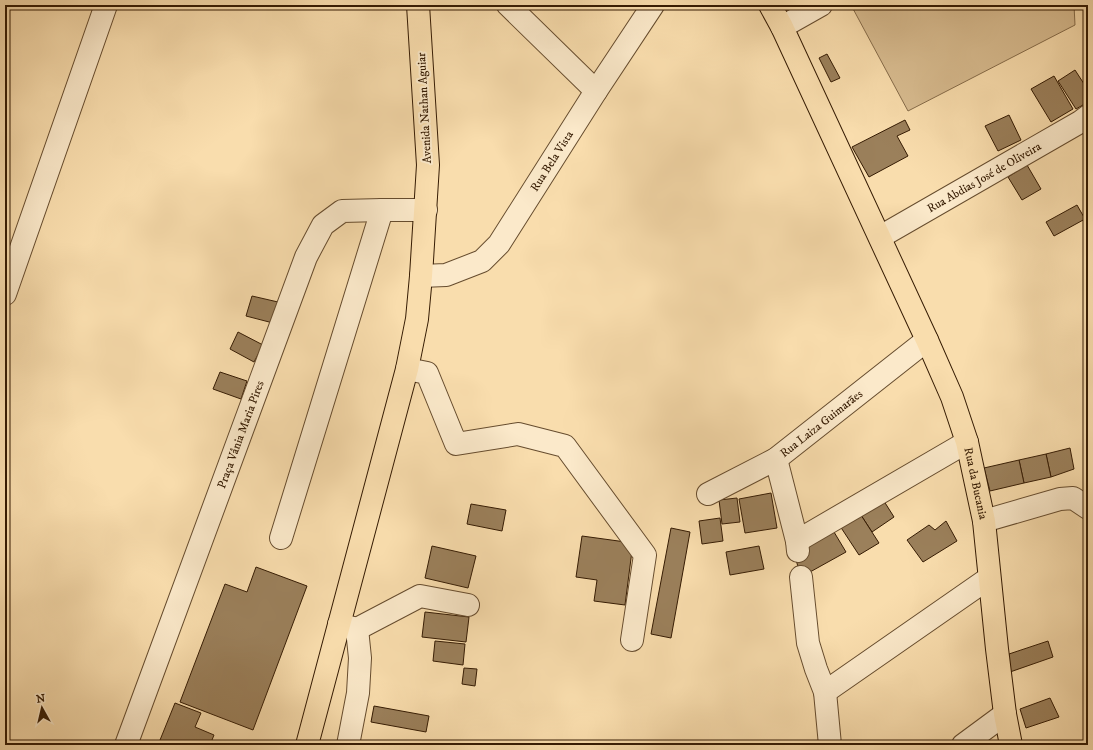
<svg xmlns="http://www.w3.org/2000/svg" width="1093" height="750" font-family="'IM FELL DW Pica',serif">
	<rect width="100%" height="100%" fill="#f9ddad"/>
	<filter id="stains"><feTurbulence type="fractalNoise" baseFrequency=".005" numOctaves="4"/><feColorMatrix values="0 0 0 0 .2 0 0 0 0 .09 0 0 0 0 .02 0 0 0 .5 -.17"/></filter>
	<radialGradient id="worn" r=".72"><stop offset=".6" stop-color="#630" stop-opacity="0"/><stop offset="1" stop-color="#630" stop-opacity=".3"/></radialGradient>
	<polygon fill="#d8bc90" stroke="#866c4a" points="851,5 1074,5 1075,25 908,111"/>
	<g fill="#9b805b" stroke="#351b03">
		<polygon points="827,54 840,78 831,82 819,58"/>
		<polygon points="1075,70 1088,90 1088,102 1076,109 1058,81"/>
		<polygon points="1054,76 1073,109 1051,122 1031,89"/>
		<polygon points="1009,115 1021,140 998,151 985,126"/>
		<polygon points="905,120 910,130 897,136 908,156 869,177 852,147"/>
		<polygon points="1027,165 1041,189 1022,200 1008,177"/>
		<polygon points="1077,205 1085,219 1054,236 1046,222"/>
		<polygon points="252,296 278,302 273,323 246,316"/>
		<polygon points="238,332 263,345 254,362 230,349"/>
		<polygon points="220,372 247,381 241,399 213,389"/>
		<polygon points="1070,448 1074,469 1051,477 1046,454"/>
		<polygon points="1046,454 1051,477 1024,483 1019,460"/>
		<polygon points="1019,460 1024,483 990,491 984,468"/>
		<polygon points="771,493 777,528 745,533 739,499"/>
		<polygon points="737,498 740,522 722,524 719,500"/>
		<polygon points="882,498 894,517 872,532 859,512"/>
		<polygon points="471,504 506,510 502,531 467,524"/>
		<polygon points="859,512 879,543 859,555 838,523"/>
		<polygon points="720,518 723,541 702,544 699,521"/>
		<polygon points="946,521 957,541 923,562 907,540 929,525 935,530"/>
		<polygon points="671,528 690,532 671,638 651,634"/>
		<polygon points="834,532 846,552 801,577 794,553"/>
		<polygon points="582,536 633,543 625,605 594,601 597,580 576,577"/>
		<polygon points="432,546 476,556 468,588 425,578"/>
		<polygon points="759,546 764,569 730,575 726,552"/>
		<polygon points="256,567 307,586 253,730 180,702 225,584 247,592"/>
		<polygon points="425,612 469,617 466,642 422,637"/>
		<polygon points="435,641 465,644 463,665 433,661"/>
		<polygon points="1048,641 1053,657 1010,672 1009,654"/>
		<polygon points="464,668 477,669 475,686 462,684"/>
		<polygon points="1050,698 1059,717 1026,728 1020,709"/>
		<polygon points="175,703 201,713 195,727 214,735 210,745 158,745"/>
		<polygon points="374,706 429,716 426,732 371,722"/>
	</g>
	<g fill="none" stroke-linecap="round" stroke-linejoin="round">
		<g stroke="#664c2e" stroke-width="24">
			<g id="minor">
				<polyline points="508,5 596,91"/>
				<polyline points="782,27 821,5"/>
				<path id="s1" d="M880 237 1080 122 1088 116"/>
				<path id="s2" d="M421 276 446 275 482 261 499 244 596 91 653 5"/>
				<polyline points="5,294 106,5"/>
				<polyline points="407,369 427,373 456,444 518,434 565,446 645,555 632,640"/>
				<polyline points="776,459 797,541 798,551"/>
				<path id="s3" d="M708 494 776 459 927 340"/>
				<polyline points="984,521 1060,499 1073,498 1088,508"/>
				<polyline points="281,538 382,210"/>
				<polyline points="797,541 967,442"/>
				<polyline points="801,577 808,643 816,669 825,692 830,745"/>
				<polyline points="339,624 357,629 360,658 358,693 348,745"/>
				<polyline points="357,629 420,596 468,605"/>
				<polyline points="825,692 989,578"/>
				<path id="s4" d="M126 745 306 257 323 225 342 211 382 210H426"/>
				<polyline points="963,745 1005,714"/>
			</g>
		</g>
		<g stroke="#351b03" stroke-width="24">
			<g id="major">
				<path id="s5" d="M770 5 782 27 927 340 952 397 967 442 984 521 997 649 1005 714 1011 745"/>
				<polyline points="307,745 407,369 417,319 421,276 428,165 418,5"/>
			</g>
		</g>
		<use href="#minor" stroke="#fbe9ca" stroke-width="22"/>
		<use href="#major" stroke="#f9ddad" stroke-width="22"/>
	</g>
	<g text-anchor="middle" stroke-width="4" stroke-linejoin="round" paint-order="stroke">
		<g font-size="12" fill="#351b03" stroke="#fbe9ca">
			<text transform="translate(424 108) rotate(-93)" y="4">Avenida Nathan Aguiar</text>
			<text dy="4" stroke="none"><textPath href="#s2" startOffset="186">Rua Bela Vista</textPath></text>
			<text dy="4" stroke="none"><textPath href="#s1" startOffset="120">Rua Abdias José de Oliveira</textPath></text>
			<text dy="4" stroke="none"><textPath href="#s3" startOffset="134">Rua Laiza Guimarães</textPath></text>
			<text dy="4" stroke="none"><textPath href="#s4" startOffset="331">Praça Vânia Maria Pires</textPath></text>
			<text dy="4" stroke="none"><textPath href="#s5" startOffset="522">Rua da Bucania</textPath></text>
		</g>
	</g>
	<rect width="1093" height="750" fill="none" stroke="#f9ddad" stroke-width="20"/>
	<rect x="6" y="6" width="1081" height="738" fill="none" stroke="#351b03" stroke-width="2"/>
	<rect x="10" y="10" width="1073" height="730" fill="none" stroke="#351b03"/>
	<g transform="translate(42 708) rotate(352)" stroke="#fbe9ca" stroke-width="3" paint-order="stroke">
	<path d="M0-3L7 15L0 10L-7 15Z" fill="#351b03"/>
	<text y="-6" font-size="11" font-weight="bold" text-anchor="middle" fill="#351b03">N</text>
	</g>
	<rect width="100%" height="100%" filter="url(#stains)"/>
	<rect width="100%" height="100%" fill="url(#worn)"/>
</svg>
